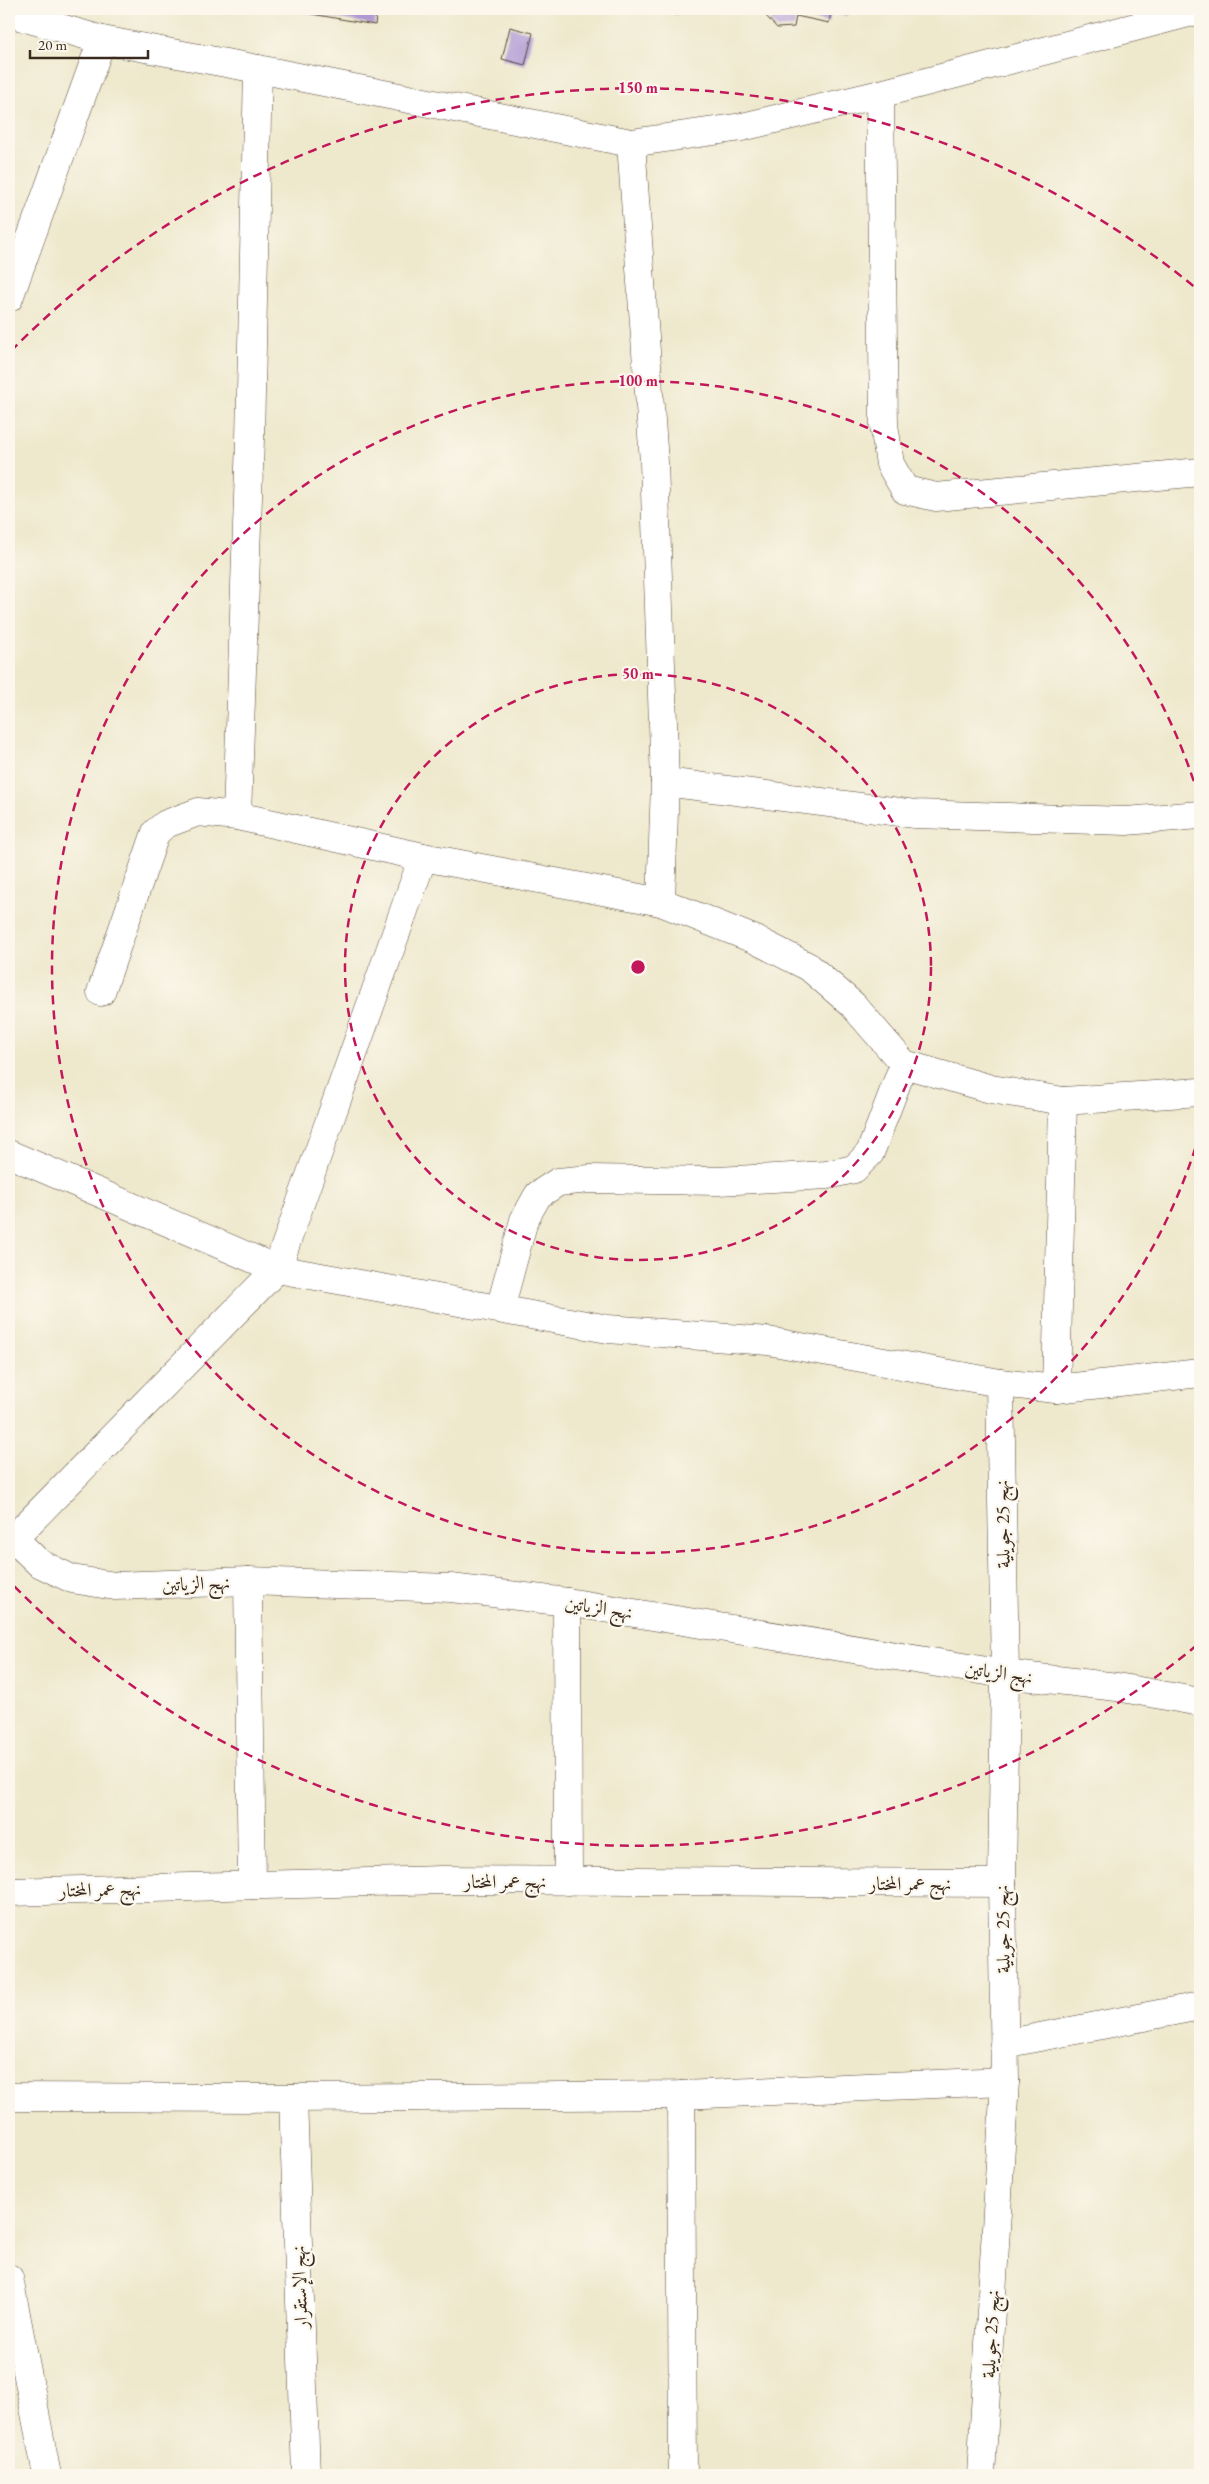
<svg xmlns="http://www.w3.org/2000/svg" width="1209" height="2484" font-family="'EB Garamond',Amiri,serif">
	<rect width="100%" height="100%" fill="#fbf7ec"/>
	<filter id="ink" filterUnits="userSpaceOnUse"><feTurbulence type="fractalNoise" baseFrequency=".02" numOctaves="2"/><feDisplacementMap in="SourceGraphic" scale="10" xChannelSelector="R" yChannelSelector="G"/><feConvolveMatrix kernelMatrix="1 2 1 2 8 2 1 2 1" color-interpolation-filters="sRGB"/></filter>
	<filter id="wash" filterUnits="userSpaceOnUse"><feTurbulence type="fractalNoise" baseFrequency=".0096" numOctaves="4" result="noise"/><feDisplacementMap in="SourceGraphic" scale="20" xChannelSelector="R" yChannelSelector="G"/><feGaussianBlur stdDeviation="1.12" result="paint"/><feColorMatrix in="noise" values="0 0 0 0 0 0 0 0 0 0 0 0 0 0 0 0 0 1.4 0 .05"/><feComposite in="paint" operator="in"/></filter>
	<g filter="url(#wash)">
		<rect width="100%" height="100%" fill="#eee8cc"/>
		<g id="blocks">
			<g fill="#af98d4">
				<polygon points="283,9 377,9 375,25"/>
				<polygon points="655,9 679,9 677,15"/>
				<polygon points="767,9 848,9 847,16 831,13 829,23 796,16 794,27 777,28 766,16"/>
				<polygon points="510,27 533,33 525,65 502,59"/>
			</g>
		</g>
	</g>
	<g filter="url(#ink)">
		<use href="#blocks" fill-opacity="0" stroke="#564638" stroke-width="1"/>
		<g fill="none" stroke-linecap="round" stroke-linejoin="round">
			<g stroke="#564638" stroke-width="29">
				<g id="street">
					<polyline points="9,13 102,40 258,69 631,143 742,127 880,94 1200,10"/>
					<polyline points="880,94 884,425 890,464 905,490 936,497 1200,472"/>
					<polyline points="631,143 654,462 665,782 661,902"/>
					<polyline points="9,298 102,40"/>
					<polyline points="665,782 915,814 1126,821 1200,815"/>
					<polyline points="237,816 250,439 258,69"/>
					<polyline points="101,992 156,832 166,824 198,812 237,816 423,857 661,902 756,940 809,967 853,1005 904,1064 991,1089 1063,1101 1200,1092"/>
					<polyline points="9,1154 277,1269 608,1329 768,1341 1000,1383 1056,1389 1200,1373"/>
					<polyline points="500,1309 524,1220 538,1195 558,1182 590,1179 718,1181 827,1175 854,1169 870,1153 904,1064"/>
					<polyline points="1056,1389 1063,1101"/>
					<polyline points="9,1534 39,1563 72,1579 115,1586 248,1581 451,1588 567,1602 1005,1674 1117,1687 1200,1702"/>
					<polyline points="13,1539 277,1269 423,857"/>
					<polyline points="248,1581 252,1885"/>
					<polyline points="567,1602 568,1881"/>
					<polyline points="9,1892 442,1880 1002,1883"/>
					<polyline points="1004,2044 1200,2006"/>
					<polyline points="681,2095 683,2475"/>
					<polyline points="9,2097 293,2098 681,2095 1005,2081"/>
					<polyline points="293,2098 306,2475"/>
					<polyline points="9,2278 47,2475"/>
					<polyline points="981,2475 1005,2081 1002,1883 1005,1674 1000,1383"/>
				</g>
			</g>
			<use href="#street" stroke="#fff" stroke-width="28"/>
		</g>
	</g>
	<g fill="none" stroke="#c2185b" stroke-width="2.5" stroke-dasharray="9 6">
		<circle cx="638" cy="967" r="293"/>
		<path d="M1200 1133A586 586 0 1 1 1200 801"/>
		<path d="M1197 1645A879 879 0 0 1 11 1583M11 351A879 879 0 0 1 1197 289"/>
	</g>
	<g text-anchor="middle" stroke-width="4.5" stroke-linejoin="round" paint-order="stroke">
		<g font-size="19" fill="#3b2a1e" stroke="#fbf7ec">
			<text transform="translate(1002 1524) rotate(-91)" y="7">نهج 25 جويلية</text>
			<text transform="translate(196 1583) rotate(-2)" y="7">نهج الزياتين</text>
			<text transform="translate(599 1607) rotate(9)" y="7">نهج الزياتين</text>
			<text transform="translate(999 1672) rotate(8)" y="7">نهج الزياتين</text>
			<text x="505" y="1888">نهج عمر المختار</text>
			<text x="910" y="1890">نهج عمر المختار</text>
			<text transform="translate(100 1889) rotate(-1)" y="7">نهج عمر المختار</text>
			<text transform="translate(1002 1929) rotate(-91)" y="7">نهج 25 جويلية</text>
			<text transform="translate(299 2287) rotate(-92)" y="7">نهج الإستقرار</text>
			<text transform="translate(990 2334) rotate(-87)" y="7">نهج 25 جويلية</text>
		</g>
	</g>
	<circle cx="638" cy="967" r="8" fill="#c2185b" stroke="#fbf7ec" stroke-width="2.5"/>
	<g font-size="15" text-anchor="middle" font-weight="bold" fill="#c2185b" stroke="#fbf7ec" stroke-width="4.5" stroke-linejoin="round" paint-order="stroke">
		<text x="638" y="93">150 m</text>
		<text x="638" y="386">100 m</text>
		<text x="638" y="679">50 m</text>
	</g>
	<rect width="1209" height="2484" fill="none" stroke="#fbf7ec" stroke-width="30"/>
	<path d="M30 50v8h118v-8" fill="none" stroke="#3b2a1e" stroke-width="2.5"/>
	<text x="38" y="50" font-size="15" fill="#3b2a1e" stroke="#fbf7ec" stroke-width="4" paint-order="stroke">20 m</text>
</svg>
